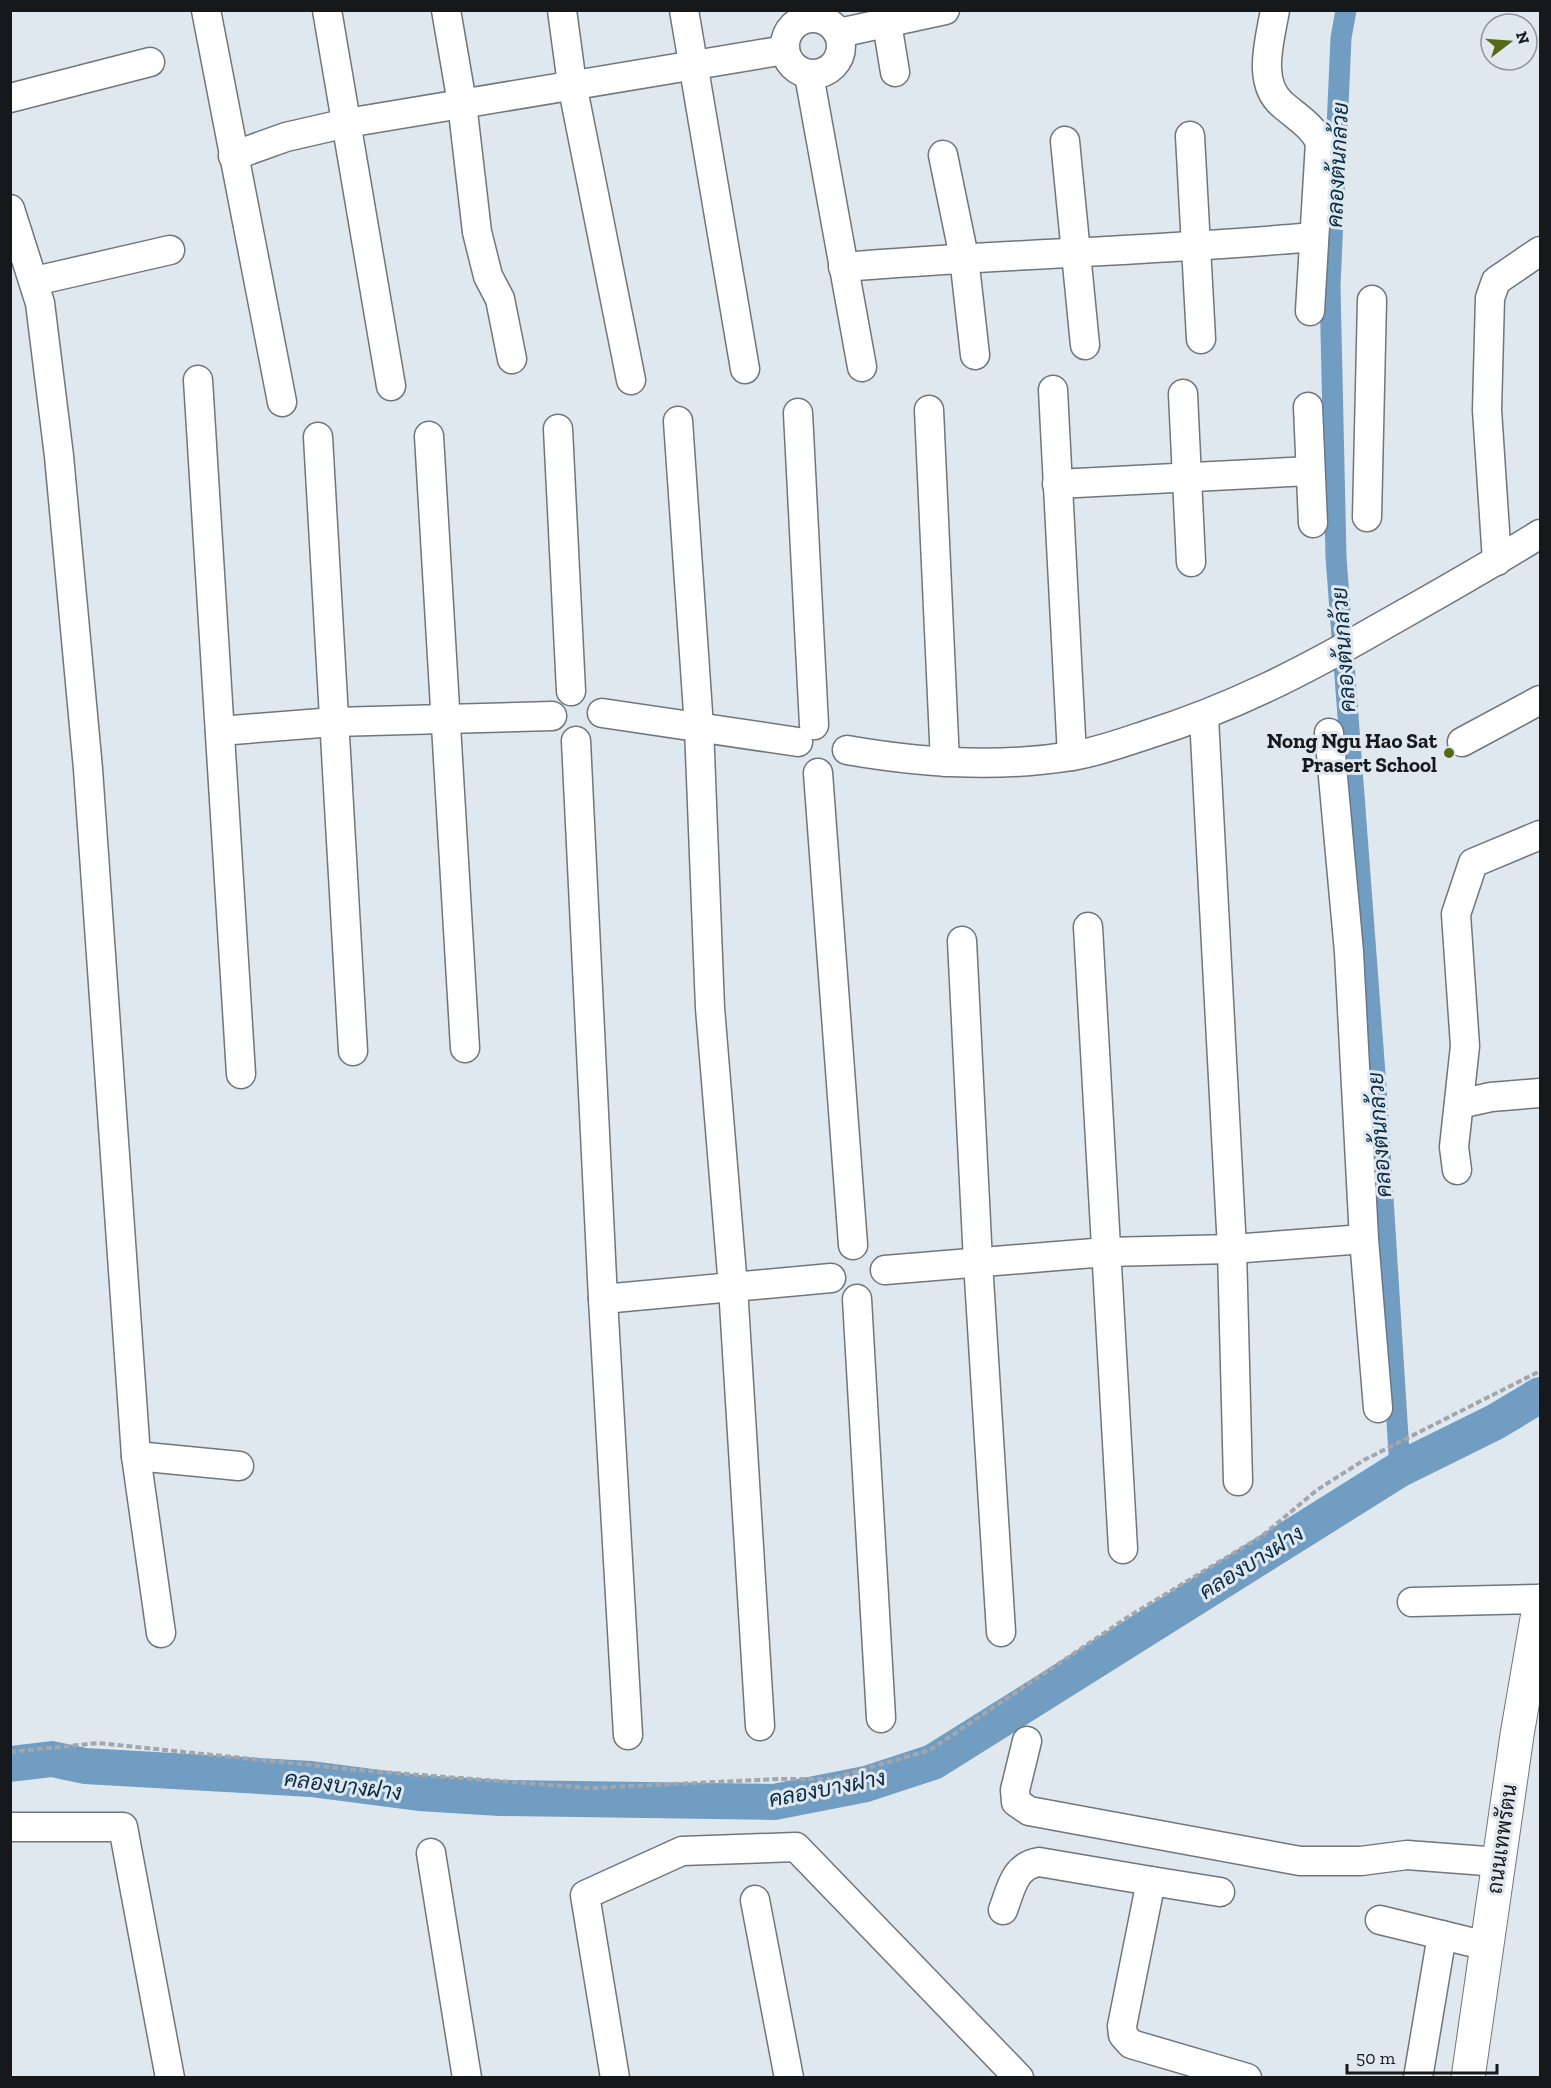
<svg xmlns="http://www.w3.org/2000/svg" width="1551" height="2088" font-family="'Zilla Slab',Sarabun,serif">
	<rect width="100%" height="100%" fill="#e0e8ef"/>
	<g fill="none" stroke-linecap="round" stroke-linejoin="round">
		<polyline stroke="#719dc2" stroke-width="21" points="1346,10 1341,38 1330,286 1336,557 1376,1087 1400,1469"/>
		<polyline stroke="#719dc2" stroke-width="36" points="10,1764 52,1759 85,1766 311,1779 419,1793 500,1798 774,1802 866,1784 933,1762 1400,1469 1495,1422 1540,1395"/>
		<g stroke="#6f767d" stroke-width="31">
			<g id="minor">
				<polyline points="206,10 282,402"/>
				<polyline points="327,10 391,386"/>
				<polyline points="446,10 462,103 477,232 488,276 500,299 512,359"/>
				<polyline points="562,10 572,84 631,380"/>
				<polyline points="684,10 745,369"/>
				<path d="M1275 10C1270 40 1256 83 1283 105 1297 117 1312 126 1320 142L1310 311"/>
				<circle cx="813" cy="46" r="28"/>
				<polyline points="887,23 895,72"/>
				<polyline points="839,33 945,10"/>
				<polyline points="809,75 862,367"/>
				<polyline points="10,98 150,62"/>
				<polyline points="1190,136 1201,339"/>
				<polyline points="1065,141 1085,345"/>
				<polyline points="943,155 964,257 975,355"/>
				<polyline points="233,156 286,137 347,123 785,50"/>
				<polyline points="10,209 40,303 59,456 88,769 136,1456 161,1633"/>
				<path d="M843 267C1000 254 1157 251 1314 237"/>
				<polyline points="35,281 170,250"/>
				<polyline points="198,380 241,1074"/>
				<polyline points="1053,390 1072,756"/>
				<polyline points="1183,394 1191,562"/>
				<polyline points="1308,407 1313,523"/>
				<polyline points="929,410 945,762"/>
				<polyline points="798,413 814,725"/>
				<polyline points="678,421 699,727 710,1008 733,1287 760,1726"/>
				<polyline points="558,429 571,691"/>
				<polyline points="429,436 465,1048"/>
				<polyline points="318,437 353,1051"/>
				<polyline points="1057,484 1310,471"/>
				<polyline points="1367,517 1372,300"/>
				<polyline points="1497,561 1487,410 1490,298 1496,281 1540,251"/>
				<polyline points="602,713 798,742"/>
				<polyline points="1204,717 1232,1249 1238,1481"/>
				<polyline points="220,731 334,722 552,716"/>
				<polyline points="1329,733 1349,952 1364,1239 1378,1408"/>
				<polyline points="576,741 603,1299 628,1735"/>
				<polyline points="1462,742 1540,700"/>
				<path d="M847 750C921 763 998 768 1072 756 1097 752 1122 743 1146 735 1233 708 1306 670 1384 625 1437 595 1489 566 1540 534"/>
				<polyline points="818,773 853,1245"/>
				<polyline points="1088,927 1123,1549"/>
				<polyline points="962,941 978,1262 1001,1632"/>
				<polyline points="1459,1104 1491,1097 1540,1093"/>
				<polyline points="1457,1170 1454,1147 1465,1046 1456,914 1473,863 1540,835"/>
				<polyline points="885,1270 1106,1252 1232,1249 1364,1239"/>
				<polyline points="603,1299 831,1278"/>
				<polyline points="857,1299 881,1718"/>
				<polyline points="136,1456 239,1466"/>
				<polyline points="1412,1602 1540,1599"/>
				<polyline points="1027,1741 1015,1790 1016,1802 1029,1811 1300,1861 1361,1861 1407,1855 1499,1862"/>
				<polyline points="10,1827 123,1827 170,2078"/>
				<polyline points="431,1853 467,2078"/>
				<polyline points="1220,1892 1151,1881 1122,2026 1123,2035 1131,2044 1247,2078"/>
				<polyline points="755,1900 789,2078"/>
				<path d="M1003 1910C1011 1889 1014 1866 1039 1862L1151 1881"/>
				<polyline points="1380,1920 1487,1946"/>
				<polyline points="615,2078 585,1895 682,1851 796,1847 1019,2078"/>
				<polyline points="1418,2078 1442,1935"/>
			</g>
		</g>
		<g stroke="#6f767d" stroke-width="35">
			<polyline id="major" points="1468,2078 1517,1735 1540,1601"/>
		</g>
		<polyline stroke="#a1a7ac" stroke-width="4" stroke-dasharray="6 3" stroke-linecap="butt" points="10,1752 98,1743 368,1771 591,1788 779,1779 831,1779 930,1750 1131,1615 1262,1536 1317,1490 1364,1460 1540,1371"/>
		<use href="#minor" stroke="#fff" stroke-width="28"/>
		<use href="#major" stroke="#fff" stroke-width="33"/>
	</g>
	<circle fill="#566915" stroke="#e0e8ef" stroke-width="2" cx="1449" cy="753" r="6"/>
	<g text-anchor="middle" stroke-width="6" stroke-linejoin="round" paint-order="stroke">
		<g font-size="21" font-weight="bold" fill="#16191b" stroke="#e0e8ef" text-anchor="end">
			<text x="1437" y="748">Nong Ngu Hao Sat<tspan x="1437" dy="24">Prasert School</tspan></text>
		</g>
		<g font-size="21" fill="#16191b" stroke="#e0e8ef">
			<text transform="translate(1502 1839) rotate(-82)" y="7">ถนนเทพรัตน</text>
		</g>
		<g font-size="22" font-style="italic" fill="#082c46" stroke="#e0e8ef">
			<text transform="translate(1337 165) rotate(-87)" y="8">คลองต้นกล้วย</text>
			<text transform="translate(1343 650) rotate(-94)" y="8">คลองต้นกล้วย</text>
			<text transform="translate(1379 1135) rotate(-94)" y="8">คลองต้นกล้วย</text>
			<text transform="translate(1251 1562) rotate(-32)" y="8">คลองบางฝาง</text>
			<text transform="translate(343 1785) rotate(7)" y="8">คลองบางฝาง</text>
			<text transform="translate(827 1788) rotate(-11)" y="8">คลองบางฝาง</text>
		</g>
	</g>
	<rect width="1551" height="2088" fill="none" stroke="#16191b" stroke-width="24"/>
	<g transform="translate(1509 42) rotate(73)"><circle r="28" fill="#e0e8ef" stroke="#8f959a" stroke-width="1.5"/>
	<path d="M0-4.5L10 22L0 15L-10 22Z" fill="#566915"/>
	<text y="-9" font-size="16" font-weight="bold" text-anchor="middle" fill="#16191b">N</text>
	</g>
	<path d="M1347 2064v9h150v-9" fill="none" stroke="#16191b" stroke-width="3"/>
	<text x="1356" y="2064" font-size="18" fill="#16191b" stroke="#e0e8ef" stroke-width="4.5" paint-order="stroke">50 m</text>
</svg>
